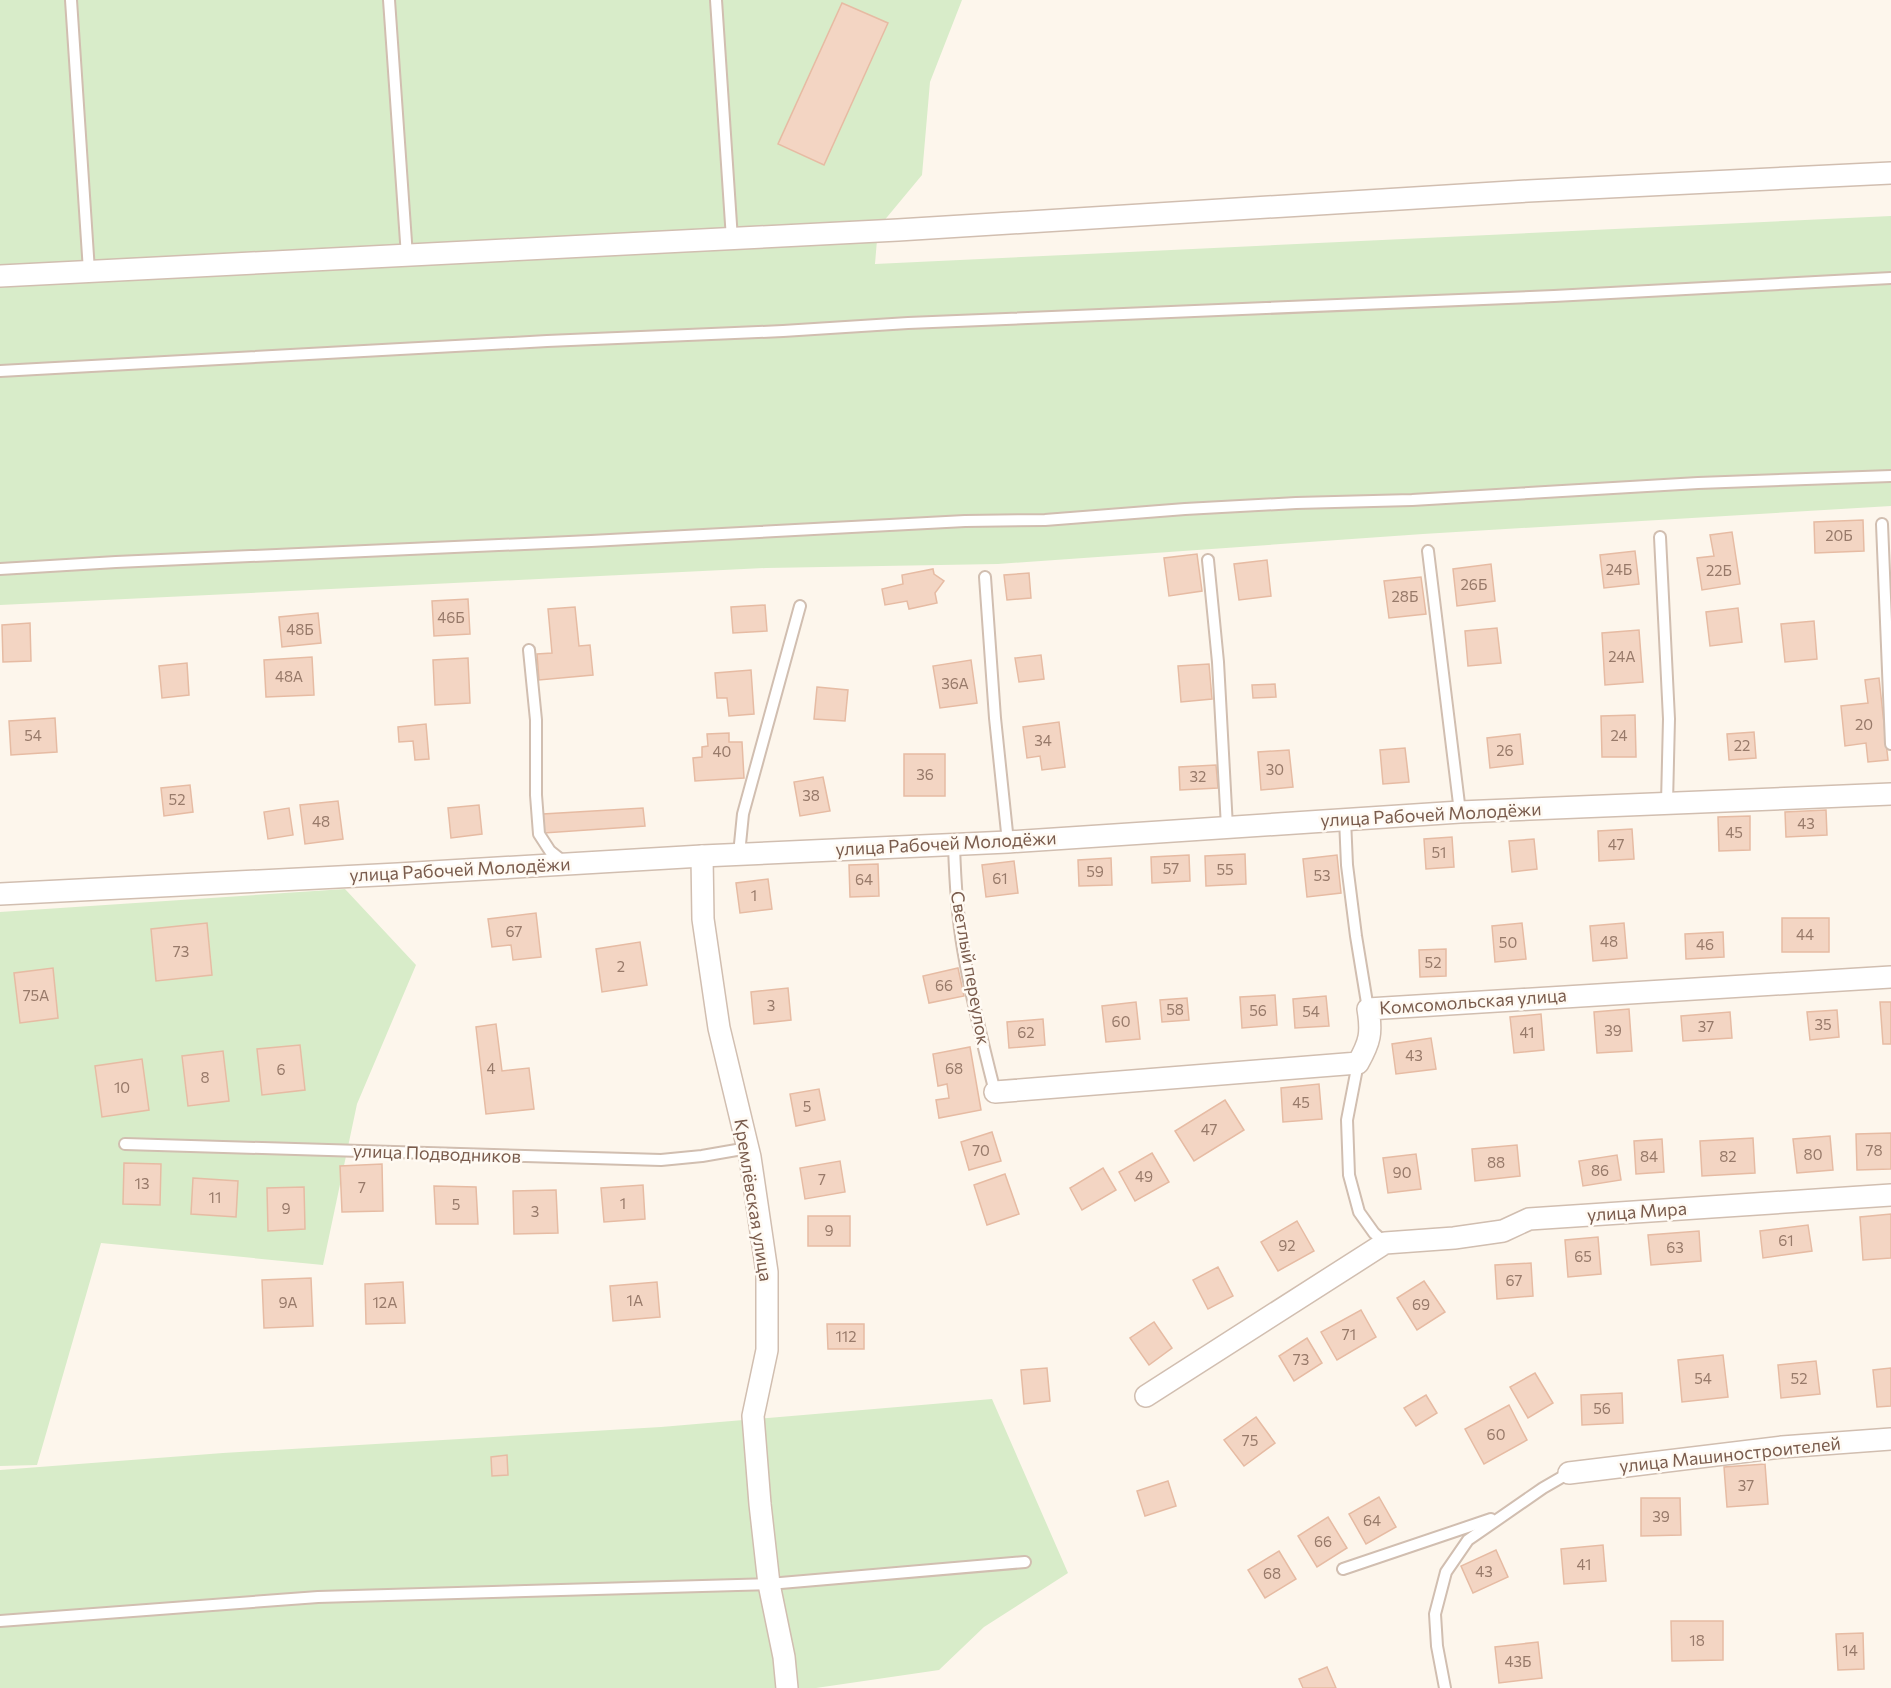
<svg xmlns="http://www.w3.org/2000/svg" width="1891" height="1688" font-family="Commissioner,sans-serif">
	<rect width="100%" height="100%" fill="#fdf6ec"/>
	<g fill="#d8ecc9">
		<polygon points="0,0 962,0 930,82 922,175 878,228 875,264 1891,216 1891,506 1423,534 998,564 766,568 0,605"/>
		<polygon points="345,889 416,965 357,1104 323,1265 101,1243 37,1465 0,1466 0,912"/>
		<polygon points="992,1399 1068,1573 984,1627 939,1670 816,1688 0,1688 0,1470 223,1453 661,1427"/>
	</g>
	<g fill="#f3d5c3" stroke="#e6bba3" stroke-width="1.5">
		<polygon points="842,3 888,23 824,165 778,144"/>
		<polygon points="1863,520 1864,551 1815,553 1814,522"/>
		<polygon points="1732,532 1740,584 1702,590 1697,558 1714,556 1710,535"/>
		<polygon points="1635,551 1639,584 1604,588 1600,555"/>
		<polygon points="1197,554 1202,591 1169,596 1164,558"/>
		<polygon points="1267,560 1271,596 1239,600 1234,564"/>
		<polygon points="1491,564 1495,601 1457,606 1453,569"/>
		<polygon points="933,569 934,574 944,581 935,593 937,603 909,609 907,601 885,605 882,589 903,584 902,575"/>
		<polygon points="1029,573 1031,598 1007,600 1004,575"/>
		<polygon points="1421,577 1426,614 1389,618 1384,581"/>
		<polygon points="468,599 470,634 434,636 432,601"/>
		<polygon points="765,605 767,631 733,633 731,607"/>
		<polygon points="575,607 579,646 590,645 593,675 539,680 537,654 552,653 548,609"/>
		<polygon points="1738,608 1742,642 1710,646 1706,612"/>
		<polygon points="318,613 321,643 282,647 279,617"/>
		<polygon points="1814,621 1817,659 1785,662 1781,624"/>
		<polygon points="30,623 31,661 3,662 2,625"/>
		<polygon points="1497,628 1501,663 1468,666 1465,631"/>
		<polygon points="1639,630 1643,682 1605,685 1602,633"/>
		<polygon points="1041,655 1044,679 1019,682 1015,658"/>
		<polygon points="312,657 314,695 266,697 264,660"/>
		<polygon points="468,658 470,703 435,705 433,660"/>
		<polygon points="971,660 977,703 940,708 933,666"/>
		<polygon points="187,663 189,695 162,698 159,666"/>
		<polygon points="1209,664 1212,699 1181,702 1178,666"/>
		<polygon points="751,670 754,714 729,716 727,698 717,698 715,673"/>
		<polygon points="1879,678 1888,760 1868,762 1866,743 1845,746 1841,706 1868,703 1865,680"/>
		<polygon points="1275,684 1276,697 1253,698 1252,685"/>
		<polygon points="817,687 848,690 845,721 814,719"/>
		<polygon points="1635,715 1636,757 1602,757 1601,716"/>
		<polygon points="55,718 57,752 11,755 9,721"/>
		<polygon points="1059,722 1065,767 1042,770 1040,756 1027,758 1023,727"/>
		<polygon points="426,724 429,759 415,760 413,741 399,742 398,727"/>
		<polygon points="1754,732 1756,758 1729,760 1727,734"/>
		<polygon points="729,733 729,742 742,742 744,778 695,781 693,758 702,757 702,747 708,746 707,734"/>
		<polygon points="1520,734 1523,764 1490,768 1487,738"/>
		<polygon points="1405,748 1409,782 1383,784 1380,750"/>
		<polygon points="1289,750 1293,787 1261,790 1258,752"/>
		<rect x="904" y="754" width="41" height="42"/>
		<polygon points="1216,765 1218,788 1180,790 1179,767"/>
		<polygon points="823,777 830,811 800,816 794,782"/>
		<polygon points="190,785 193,812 164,816 161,788"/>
		<polygon points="338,801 343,839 305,844 300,805"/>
		<polygon points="479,805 482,834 451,838 448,808"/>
		<polygon points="289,808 293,835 268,839 264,812"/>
		<polygon points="643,808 645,826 544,833 543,814"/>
		<polygon points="1826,810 1827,835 1786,837 1785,812"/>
		<polygon points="1750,816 1750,850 1719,851 1718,817"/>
		<polygon points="1632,829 1634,859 1599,861 1598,831"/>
		<polygon points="1452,837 1454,867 1426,869 1424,839"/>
		<polygon points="1534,839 1537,869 1512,872 1509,841"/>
		<polygon points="1245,854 1246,884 1206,886 1205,856"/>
		<polygon points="1189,855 1190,881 1152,883 1151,857"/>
		<polygon points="1337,855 1341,893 1307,897 1303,859"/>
		<polygon points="1111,858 1112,885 1079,886 1078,860"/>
		<polygon points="1014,861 1018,893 986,897 982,865"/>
		<polygon points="878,864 879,896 850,897 849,865"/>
		<polygon points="768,879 772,909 740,913 736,883"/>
		<polygon points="536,913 541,957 513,960 511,945 492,947 488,919"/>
		<rect x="1782" y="918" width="47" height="34"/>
		<polygon points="207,923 212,975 156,981 151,929"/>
		<polygon points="1522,923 1526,959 1495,962 1492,926"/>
		<polygon points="1624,923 1627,958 1593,961 1590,926"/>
		<polygon points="1723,932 1724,957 1686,959 1685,934"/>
		<polygon points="640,942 647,985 602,992 596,949"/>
		<polygon points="1446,949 1446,976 1420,977 1419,950"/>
		<polygon points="53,968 58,1018 20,1023 14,973"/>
		<polygon points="958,968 964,996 929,1003 923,976"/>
		<polygon points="788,988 791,1020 754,1024 751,992"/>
		<polygon points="1275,995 1277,1025 1242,1028 1240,997"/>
		<polygon points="1326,996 1329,1026 1295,1028 1293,999"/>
		<polygon points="1187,998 1189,1020 1162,1022 1160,1000"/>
		<polygon points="1136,1002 1140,1039 1106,1042 1102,1006"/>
		<polygon points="1880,1002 1891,1002 1891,1044 1883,1044"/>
		<polygon points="1629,1009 1632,1051 1597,1053 1594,1012"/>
		<polygon points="1837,1010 1839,1037 1810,1040 1807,1012"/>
		<polygon points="1730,1012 1732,1038 1683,1041 1681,1016"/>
		<polygon points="1541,1014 1544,1050 1514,1053 1510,1017"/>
		<polygon points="1043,1019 1045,1045 1009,1048 1007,1022"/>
		<polygon points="496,1024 502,1071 529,1068 534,1109 486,1114 476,1027"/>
		<polygon points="1431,1038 1436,1069 1396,1074 1392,1044"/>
		<polygon points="300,1045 305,1090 262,1095 257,1049"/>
		<polygon points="970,1047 981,1110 939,1118 936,1100 949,1098 947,1084 938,1086 933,1054"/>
		<polygon points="223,1051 229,1101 188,1106 182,1056"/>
		<polygon points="142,1059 149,1110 102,1117 95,1066"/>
		<polygon points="1319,1084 1322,1119 1283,1122 1281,1088"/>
		<polygon points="819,1089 825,1120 796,1126 790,1094"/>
		<polygon points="1225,1100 1244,1130 1194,1161 1175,1131"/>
		<polygon points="992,1132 1001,1161 969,1170 961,1142"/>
		<polygon points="1891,1133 1891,1169 1857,1170 1856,1134"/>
		<polygon points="1830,1136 1833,1170 1797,1173 1793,1139"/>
		<polygon points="1753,1138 1755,1173 1702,1176 1700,1141"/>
		<polygon points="1662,1139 1664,1172 1636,1174 1634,1141"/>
		<polygon points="1517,1145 1520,1176 1475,1181 1472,1149"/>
		<polygon points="1152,1153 1169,1182 1135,1201 1119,1172"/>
		<polygon points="1416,1154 1421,1189 1388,1193 1383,1158"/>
		<polygon points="1617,1155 1621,1180 1583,1186 1579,1161"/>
		<polygon points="840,1161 845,1192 805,1199 800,1168"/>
		<polygon points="124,1163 161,1164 160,1205 123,1204"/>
		<polygon points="382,1164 383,1211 342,1212 340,1166"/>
		<polygon points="1103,1168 1116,1190 1082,1210 1070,1188"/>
		<polygon points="1005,1174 1019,1214 987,1225 974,1185"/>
		<polygon points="193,1178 238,1181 236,1217 191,1214"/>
		<polygon points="643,1185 645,1219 604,1222 601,1188"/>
		<polygon points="434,1186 476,1187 478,1224 436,1224"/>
		<polygon points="304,1187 305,1229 268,1231 267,1188"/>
		<polygon points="556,1190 558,1233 514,1234 513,1191"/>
		<polygon points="1891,1214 1891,1258 1863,1260 1860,1217"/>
		<rect x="808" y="1216" width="42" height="30"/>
		<polygon points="1297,1221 1314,1251 1278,1271 1261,1242"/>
		<polygon points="1808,1225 1812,1251 1763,1258 1760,1231"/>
		<polygon points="1699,1231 1701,1261 1651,1265 1648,1235"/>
		<polygon points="1598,1237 1601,1274 1568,1277 1565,1240"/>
		<polygon points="1531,1263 1533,1296 1497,1299 1495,1265"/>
		<polygon points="1218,1267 1233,1296 1208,1309 1193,1280"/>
		<polygon points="311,1278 313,1326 264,1328 262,1280"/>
		<polygon points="1424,1281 1445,1312 1417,1330 1397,1298"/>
		<polygon points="403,1282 405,1323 366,1324 365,1284"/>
		<polygon points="657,1282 660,1317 613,1321 610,1286"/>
		<polygon points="1361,1310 1376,1337 1337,1360 1321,1332"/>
		<polygon points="1154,1322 1172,1348 1149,1365 1130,1338"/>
		<polygon points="827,1324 864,1324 864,1349 828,1349"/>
		<polygon points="1307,1338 1322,1363 1294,1381 1279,1356"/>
		<polygon points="1723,1355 1728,1397 1682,1402 1678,1360"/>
		<polygon points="1816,1361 1820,1394 1781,1398 1778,1365"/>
		<polygon points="1047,1368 1050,1401 1024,1404 1021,1370"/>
		<polygon points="1891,1368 1891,1406 1877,1407 1873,1370"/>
		<polygon points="1535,1373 1553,1403 1528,1418 1510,1387"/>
		<polygon points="1622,1393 1623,1423 1582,1425 1581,1395"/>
		<polygon points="1426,1395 1437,1413 1416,1426 1404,1408"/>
		<polygon points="1509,1405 1527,1440 1484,1464 1465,1429"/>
		<polygon points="1256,1417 1275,1443 1244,1466 1224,1440"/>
		<polygon points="507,1455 508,1475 492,1476 491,1457"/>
		<polygon points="1765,1464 1768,1504 1727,1507 1724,1467"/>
		<polygon points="1168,1481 1176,1506 1145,1516 1137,1491"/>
		<polygon points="1379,1497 1396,1527 1366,1544 1349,1514"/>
		<polygon points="1641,1498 1680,1498 1681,1535 1641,1536"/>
		<polygon points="1328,1517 1347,1548 1317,1567 1298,1536"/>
		<polygon points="1603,1545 1606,1581 1564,1584 1561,1549"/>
		<polygon points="1496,1550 1508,1577 1473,1593 1461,1566"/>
		<polygon points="1279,1551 1296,1579 1265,1598 1248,1570"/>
		<polygon points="1671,1621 1723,1621 1723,1660 1672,1661"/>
		<polygon points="1863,1633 1864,1669 1838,1670 1836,1634"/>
		<polygon points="1538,1642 1542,1678 1499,1683 1495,1647"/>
		<polygon points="1327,1667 1336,1688 1303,1688 1299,1679"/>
	</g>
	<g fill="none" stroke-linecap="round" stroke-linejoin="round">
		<g stroke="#d1beb0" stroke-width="14">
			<g id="lane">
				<polyline points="71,0 89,271"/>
				<polyline points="389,0 407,256"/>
				<polyline points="716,0 732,239"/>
				<polyline points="0,371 547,341 783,331 908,323 1554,296 1891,278"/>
				<polyline points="1882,524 1891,744"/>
				<polyline points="1660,537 1669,719 1667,803"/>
				<polyline points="1428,551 1460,812"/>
				<polyline points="1208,560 1218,662 1227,827"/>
				<polyline points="0,569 116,562 591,541 965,521 1045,520 1185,509 1296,503 1412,500 1698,483 1891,476"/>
				<polyline points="985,577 995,718 1008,842"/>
				<polyline points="529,650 536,720 536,795 539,834 550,851 565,863"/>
				<polyline points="1345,819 1347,865 1356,936 1368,1009"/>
				<path d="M954 844C955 879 957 914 963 949 971 997 983 1045 995 1092"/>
				<polyline points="739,854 743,814 800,606"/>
				<polyline points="1358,1063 1347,1120 1349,1175 1359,1212 1374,1233 1385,1243"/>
				<polyline points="125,1144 661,1160 702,1156 748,1148"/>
				<polyline points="1343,1569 1491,1519"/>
				<polyline points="0,1621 318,1597 769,1584 1025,1562"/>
				<polyline points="1445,1688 1437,1646 1435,1614 1446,1572 1468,1540 1543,1488 1569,1473"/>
			</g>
		</g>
		<g stroke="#d1beb0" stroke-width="24">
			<g id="street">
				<polyline points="0,276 898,230 1528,191 1891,173"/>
				<polyline points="702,856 703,919 719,1028 750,1157 767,1272 767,1350 753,1416 760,1504 769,1584 784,1657 787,1688"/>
				<polyline points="0,894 398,874 702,856 1008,842 1460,812 1891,794"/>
				<path d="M995 1092 1358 1063C1370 1042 1372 1033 1368 1009L1891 977"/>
				<polyline points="1146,1396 1385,1243 1454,1238 1503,1231 1529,1219 1891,1195"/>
				<polyline points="1569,1473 1782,1447 1891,1439"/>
			</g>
		</g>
		<use href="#lane" stroke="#fff" stroke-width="10"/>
		<use href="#street" stroke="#fff" stroke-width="21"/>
	</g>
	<g text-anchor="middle" stroke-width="5" stroke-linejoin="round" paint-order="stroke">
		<g font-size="15" fill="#987a6a">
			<text x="1839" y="541">20Б</text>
			<text x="1619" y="575">24Б</text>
			<text x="1719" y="576">22Б</text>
			<text x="1474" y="590">26Б</text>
			<text x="1405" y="602">28Б</text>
			<text x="451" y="623">46Б</text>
			<text x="300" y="635">48Б</text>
			<text x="1622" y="662">24А</text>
			<text x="289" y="682">48А</text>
			<text x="955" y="689">36А</text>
			<text x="1864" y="730">20</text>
			<text x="33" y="741">54</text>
			<text x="1619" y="741">24</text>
			<text x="1043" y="746">34</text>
			<text x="1742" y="751">22</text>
			<text x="1505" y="756">26</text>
			<text x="722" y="757">40</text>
			<text x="1275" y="775">30</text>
			<text x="925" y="780">36</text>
			<text x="1198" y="782">32</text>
			<text x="811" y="801">38</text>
			<text x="177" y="805">52</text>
			<text x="321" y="827">48</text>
			<text x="1806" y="829">43</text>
			<text x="1734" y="838">45</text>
			<text x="1616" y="850">47</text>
			<text x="1439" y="858">51</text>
			<text x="1171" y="874">57</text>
			<text x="1225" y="875">55</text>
			<text x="1095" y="877">59</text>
			<text x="1322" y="881">53</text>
			<text x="1000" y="884">61</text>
			<text x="864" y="885">64</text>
			<text x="754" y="901">1</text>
			<text x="514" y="937">67</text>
			<text x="1805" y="940">44</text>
			<text x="1609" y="947">48</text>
			<text x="1508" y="948">50</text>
			<text x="1705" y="950">46</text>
			<text x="181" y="957">73</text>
			<text x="1433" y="968">52</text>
			<text x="621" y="972">2</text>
			<text x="944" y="991">66</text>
			<text x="36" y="1001">75А</text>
			<text x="771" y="1011">3</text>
			<text x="1175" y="1015">58</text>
			<text x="1258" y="1016">56</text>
			<text x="1311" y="1017">54</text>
			<text x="1121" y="1027">60</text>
			<text x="1823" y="1030">35</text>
			<text x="1706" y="1032">37</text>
			<text x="1613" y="1036">39</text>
			<text x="1026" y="1038">62</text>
			<text x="1527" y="1038">41</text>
			<text x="1414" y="1061">43</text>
			<text x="491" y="1074">4</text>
			<text x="954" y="1074">68</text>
			<text x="281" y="1075">6</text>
			<text x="205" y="1083">8</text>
			<text x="122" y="1093">10</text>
			<text x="1301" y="1108">45</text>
			<text x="807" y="1112">5</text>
			<text x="1209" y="1135">47</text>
			<text x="981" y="1156">70</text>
			<text x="1874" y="1156">78</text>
			<text x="1813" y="1160">80</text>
			<text x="1649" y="1162">84</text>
			<text x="1728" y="1162">82</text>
			<text x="1496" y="1168">88</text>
			<text x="1600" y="1176">86</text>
			<text x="1402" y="1178">90</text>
			<text x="1144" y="1182">49</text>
			<text x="822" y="1185">7</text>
			<text x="142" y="1189">13</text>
			<text x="362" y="1193">7</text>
			<text x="215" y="1203">11</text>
			<text x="623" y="1209">1</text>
			<text x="456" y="1210">5</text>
			<text x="286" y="1214">9</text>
			<text x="535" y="1217">3</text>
			<text x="829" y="1236">9</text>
			<text x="1786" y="1246">61</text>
			<text x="1287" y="1251">92</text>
			<text x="1675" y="1253">63</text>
			<text x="1583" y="1262">65</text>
			<text x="1514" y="1286">67</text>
			<text x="635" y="1306">1А</text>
			<text x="288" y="1308">9А</text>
			<text x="385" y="1308">12А</text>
			<text x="1421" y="1310">69</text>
			<text x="1349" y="1340">71</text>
			<text x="846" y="1342">112</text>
			<text x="1301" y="1365">73</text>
			<text x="1703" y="1384">54</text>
			<text x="1799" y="1384">52</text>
			<text x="1602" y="1414">56</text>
			<text x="1496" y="1440">60</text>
			<text x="1250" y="1446">75</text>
			<text x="1746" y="1491">37</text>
			<text x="1661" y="1522">39</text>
			<text x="1372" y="1526">64</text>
			<text x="1323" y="1547">66</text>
			<text x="1584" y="1570">41</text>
			<text x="1484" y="1577">43</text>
			<text x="1272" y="1579">68</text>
			<text x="1697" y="1646">18</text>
			<text x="1850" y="1656">14</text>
			<text x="1518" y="1667">43Б</text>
		</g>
		<g font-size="18" fill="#7a5c4d" stroke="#fffaf3">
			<text transform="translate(1431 815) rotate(-3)" y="6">улица Рабочей Молодёжи</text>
			<text transform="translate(946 844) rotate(-3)" y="6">улица Рабочей Молодёжи</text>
			<text transform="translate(460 870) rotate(-3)" y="6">улица Рабочей Молодёжи</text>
			<text transform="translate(970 968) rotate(80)" y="6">Светлый переулок</text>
			<text transform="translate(1473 1002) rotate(-4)" y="6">Комсомольская улица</text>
			<text transform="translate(437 1154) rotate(2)" y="6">улица Подводников</text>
			<text transform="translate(753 1200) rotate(81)" y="6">Кремлёвская улица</text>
			<text transform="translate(1637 1212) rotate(-4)" y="6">улица Мира</text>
			<text transform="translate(1730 1455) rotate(-6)" y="6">улица Машиностроителей</text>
		</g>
	</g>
</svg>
